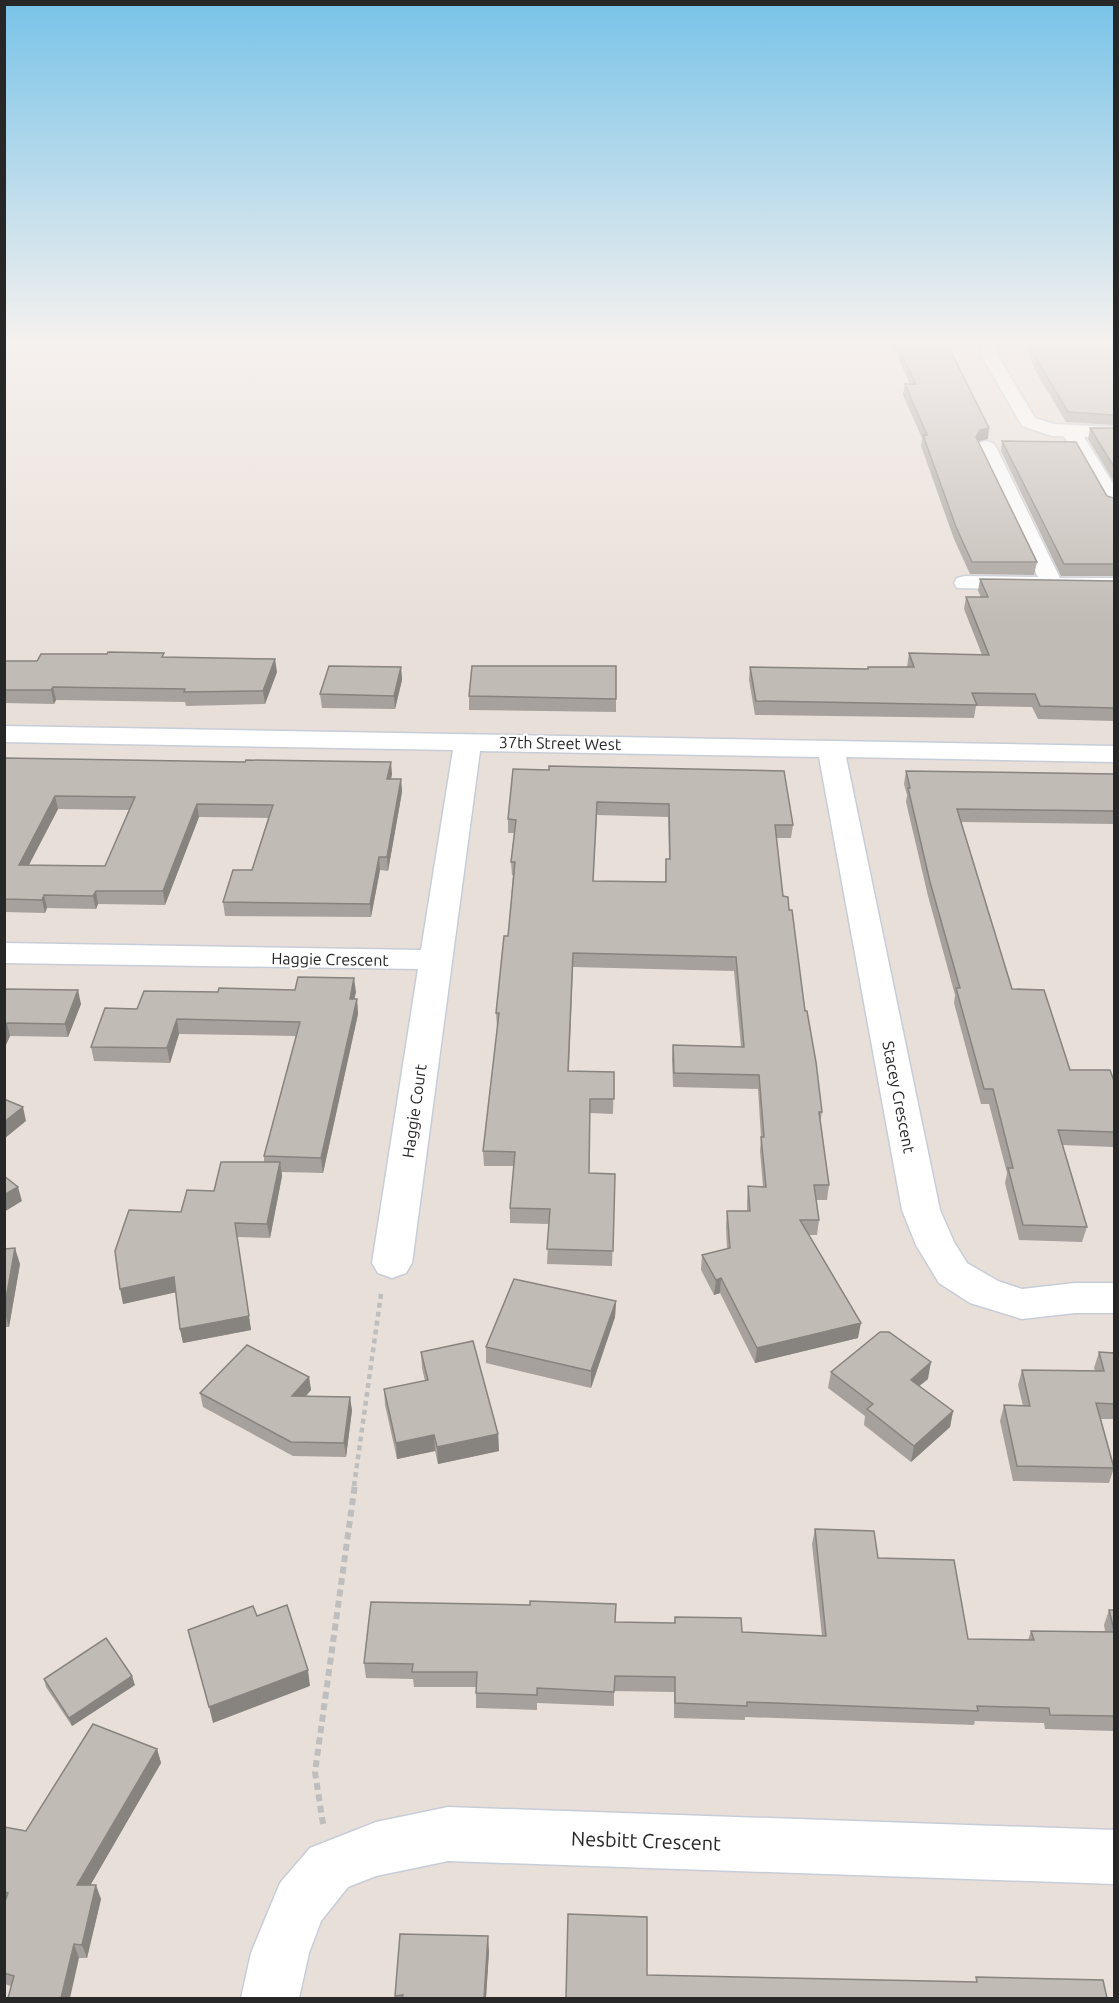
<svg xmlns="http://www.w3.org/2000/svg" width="1119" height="2003" font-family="Ubuntu,sans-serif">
	<rect width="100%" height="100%" fill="#e9dfd9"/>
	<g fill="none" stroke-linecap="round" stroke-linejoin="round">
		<g stroke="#c7cdd8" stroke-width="3">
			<g id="minor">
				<polygon points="982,343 998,343 998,356 1035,418 1054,424 1114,427 1114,437 1084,437 1114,485 1114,508 1107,506 1075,450 1063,436 1052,436 1022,426 982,356"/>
				<polygon points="986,441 993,443 996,447 1060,578 1114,578 1114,592 957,588 954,583 957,578 965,576 1038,577 976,447 979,443"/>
				<polygon points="4,726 1114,746 1114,762 846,757 940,1210 954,1242 967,1263 998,1281 1022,1289 1075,1283 1114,1283 1114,1313 1075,1313 1022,1319 970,1303 939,1283 916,1245 902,1210 819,757 480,751 412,1263 406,1273 392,1278 378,1273 372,1263 418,969 4,963 4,943 421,950 453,750 4,742"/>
				<polygon points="448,1807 1114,1830 1114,1884 448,1861 376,1876 348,1887 321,1921 309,1953 299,1998 241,1998 251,1953 280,1883 310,1848 376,1822"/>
			</g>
		</g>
		<polyline stroke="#bebebe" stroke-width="4.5" stroke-dasharray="5 4" stroke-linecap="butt" points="354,1486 381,1294"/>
		<polyline stroke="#bebebe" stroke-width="6" stroke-dasharray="7 4.5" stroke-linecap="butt" points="323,1824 315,1772 355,1484"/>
		<use href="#minor" fill="#fff" fill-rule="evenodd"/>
	</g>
	<g fill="#a6a19c" fill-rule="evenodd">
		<polygon points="893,343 943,343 942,344 988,439 978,442 1037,562 1034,575 970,574 954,539 921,446 922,438 903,395 905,384 910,384 895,351"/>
		<polygon points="1025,343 1114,343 1114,425 1066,422 1035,370 1025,344"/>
		<polygon points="1090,428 1114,428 1114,482 1088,439"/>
		<polygon points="1002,441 1107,496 1114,498 1114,576 1061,576 1001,451"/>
		<polygon points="980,579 1114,581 1114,721 1038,719 1032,707 976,706 974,718 755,715 749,680 750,667 868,669 868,667 907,667 909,653 982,655 964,609 966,597 981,597 978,591"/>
		<polygon points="165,657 277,672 265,704 186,706 185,702 56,700 54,704 4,703 4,661 37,661"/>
		<polygon points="616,666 616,712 469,710 469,696"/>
		<polygon points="401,667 402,680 395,709 322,708 320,694"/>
		<path d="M4 758 392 774 391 779H401L402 792 388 871 380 870 371 917 225 916 223 902 252 870 268 818 199 817 165 905 98 904 96 909 47 908 45 913 4 912ZM58 809 129 810 105 866 29 865Z"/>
		<path d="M513 769 793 825 791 838H776L783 896 789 910 822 1112 820 1123 829 1185 827 1200H816L819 1220 817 1235H809L858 1338 755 1363 720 1293 714 1295 701 1270 702 1255 727 1249 726 1226 727 1211H747V1201L748 1186 763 1187 760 1151 761 1137 758 1089 673 1087 672 1059 673 1045 741 1047 734 971 573 967 569 1071 614 1072 613 1114 590 1113 589 1173 615 1174 612 1266 547 1264 549 1224 510 1223V1208L514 1166H484L483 1151 498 1027H497L496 1013 508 936 513 875H512L511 862 514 833H508V819ZM597 815 668 817 669 859H666L665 882 593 881Z"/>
		<polygon points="906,771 1114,774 1114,824 961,822 1012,989 1070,1070 1114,1081 1114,1147 1062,1145 1087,1227 1082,1242 1019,1240 1005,1183 1007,1173 989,1104 981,1104 954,1003 955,995 928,896 906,802 907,795 904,784"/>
		<polygon points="4,989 81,1004 68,1037 10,1036 4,1049"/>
		<polygon points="218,992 356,992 354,999 357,999 358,1014 323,1173 282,1172 282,1176 270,1238 237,1237 251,1330 183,1343 180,1329 176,1292 123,1304 181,1212 214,1191 264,1162 264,1156 296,1036 179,1034 170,1063 94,1061 91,1047 137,1009"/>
		<polygon points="4,1249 20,1264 9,1327 4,1327"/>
		<polygon points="616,1301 615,1317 591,1388 486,1363 486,1347"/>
		<polygon points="421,1352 498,1434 499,1451 438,1464 435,1451 397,1459 385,1405 384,1389 425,1381 422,1368"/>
		<polygon points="1099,1352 1114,1353 1114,1419 1101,1419 1114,1468 1109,1483 1013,1481 1000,1421 1004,1405 1023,1406 1018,1385 1022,1370 1095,1371 1094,1368"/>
		<polygon points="831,1372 928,1379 919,1386 953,1411 950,1427 911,1462 864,1425 865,1416 828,1388"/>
		<polygon points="309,1377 311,1390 306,1396 352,1410 346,1457 293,1456 203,1407 200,1393"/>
		<polygon points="815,1529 878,1558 968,1639 1028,1640 1031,1631 1105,1631 1104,1625 1109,1610 1114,1610 1114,1731 1045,1729 1044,1723 975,1721 974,1725 745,1717 745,1720 674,1718 674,1692 614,1691 614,1706 537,1703 537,1710 476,1708 476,1687 414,1687 413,1679 366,1678 364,1663 615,1622 674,1623 675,1617 742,1632 822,1636 812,1544"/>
		<polygon points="44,1679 135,1685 72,1726 46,1687"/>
		<polygon points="157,1749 161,1763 90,1885 101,1899 87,1958 79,1958 11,1986 4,1984 4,1827 26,1831"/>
		<polygon points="489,1951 486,1998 395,1998 395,1996"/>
	</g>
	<g fill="#87837f">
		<polygon points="989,428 988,439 978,441 974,448 976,437 980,430"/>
		<polygon points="275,659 277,672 265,704 263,691"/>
		<polygon points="401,667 402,680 395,709 394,696"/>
		<polygon points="53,687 56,700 54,704 51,690"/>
		<polygon points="391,762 392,774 388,791 387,779"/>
		<polygon points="401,779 402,792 388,871 387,857"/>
		<polygon points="55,796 58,809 22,878 19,865"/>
		<polygon points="197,804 199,817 165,905 163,891"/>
		<polygon points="379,857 380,870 371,917 370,904"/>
		<polygon points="96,891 98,904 96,909 93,896"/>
		<polygon points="44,895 47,908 45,913 42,900"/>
		<polygon points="354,978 356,992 351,1014 350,999"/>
		<polygon points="78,990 81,1004 68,1037 65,1024"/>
		<polygon points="357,999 358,1014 323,1173 321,1158"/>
		<polygon points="177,1019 179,1034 170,1063 167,1048"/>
		<polygon points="7,1023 10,1036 4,1049 4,1028"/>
		<polygon points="23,1107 26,1121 4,1139 4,1122"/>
		<polygon points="280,1162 282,1176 270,1238 267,1224"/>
		<polygon points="18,1187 22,1201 4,1212 4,1195"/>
		<polygon points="235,1223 251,1330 183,1343 180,1329"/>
		<polygon points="15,1248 20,1264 9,1327 4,1310"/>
		<polygon points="174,1277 177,1292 123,1304 120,1289"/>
		<polygon points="721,1278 720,1293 714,1295 716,1280"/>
		<polygon points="616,1301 615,1317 591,1388 591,1371"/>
		<polygon points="861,1323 858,1338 755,1363 757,1348"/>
		<polygon points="931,1362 928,1379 907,1396 911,1380"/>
		<polygon points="309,1377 311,1390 294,1410 292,1396"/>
		<polygon points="350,1397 352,1410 346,1457 344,1443"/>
		<polygon points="953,1411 950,1427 911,1462 914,1446"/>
		<polygon points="498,1434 499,1451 438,1464 437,1447"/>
		<polygon points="434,1435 435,1451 397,1459 396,1443"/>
		<polygon points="308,1670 310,1686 213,1723 209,1707"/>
		<polygon points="132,1676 135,1685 72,1726 69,1718"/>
		<polygon points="157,1749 161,1763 83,1898 77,1885"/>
		<polygon points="96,1885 101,1899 87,1958 82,1945"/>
		<polygon points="488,1936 489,1951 486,1998 484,1998"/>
		<polygon points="74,1944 79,1958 70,1998 61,1998"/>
	</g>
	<g fill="#c1bbb5" stroke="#87837f" stroke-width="1.5" fill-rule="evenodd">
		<polygon points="896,343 938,343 937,344 947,344 989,428 980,430 976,437 1037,562 972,562 956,527 923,435 927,435 905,384 916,384"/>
		<polygon points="1030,343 1114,343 1114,415 1068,412 1037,360"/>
		<polygon points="1090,428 1114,428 1114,467"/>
		<polygon points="1002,441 1076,442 1107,496 1114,498 1114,564 1064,564"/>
		<polygon points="980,579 1114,581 1114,708 1040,706 1035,694 972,693 977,705 756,701 750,667 868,669 868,667 914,667 909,653 989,655 966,597 988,597"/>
		<polygon points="108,652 164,653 162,657 275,659 263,691 184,692 185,689 53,687 51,690 4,690 4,661 37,661 41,654 107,654"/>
		<polygon points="329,666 401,667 394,696 320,694"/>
		<polygon points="472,666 616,666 616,699 469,696"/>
		<path d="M4 758 245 762 246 760 391 762 387 779H401L387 857H379L370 904 223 902 233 870H252L273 805 197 804 163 891H96L93 896 44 895 42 900 4 899ZM55 796 135 797 105 866 19 865Z"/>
		<path d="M549 766 784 771 793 825H775L783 896 788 897 789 910H792L805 1011H807L816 1062 822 1112H819L829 1185H814L819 1220H800L861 1323 757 1348 721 1278 716 1280 702 1255 730 1248 727 1211H750L748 1186 766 1187 761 1137H764L759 1075 674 1073 673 1045 744 1047 736 957 573 953 568 1071 614 1072V1099H590L589 1173 615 1174 613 1251 547 1249 550 1209 510 1208 515 1152 483 1151 499 1013H496L504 936H508L515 862H511L516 820 508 819 513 769 549 770ZM597 802 669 804 670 859H666V882L593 881Z"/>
		<polygon points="906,771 1114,774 1114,811 957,809 1012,989 1044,990 1070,1070 1110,1070 1114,1081 1114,1132 1058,1130 1087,1227 1023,1225 1008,1168 1013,1168 993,1089 984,1089 956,988 960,988 930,882 908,788 910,788"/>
		<polygon points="298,977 354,978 350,999 357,999 321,1158 264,1156 300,1022 177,1019 167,1048 91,1047 105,1008 137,1009 144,991 218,992 219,988 295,990"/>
		<polygon points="4,989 78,990 65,1024 7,1023 4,1028"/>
		<polygon points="4,1099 23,1107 4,1122"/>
		<polygon points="221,1162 280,1162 267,1224 235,1223 249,1316 180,1329 174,1277 120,1289 115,1251 129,1210 181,1212 187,1190 214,1191"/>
		<polygon points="4,1176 18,1187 4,1195"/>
		<polygon points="15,1248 4,1310 4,1249"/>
		<polygon points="514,1279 616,1301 591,1371 486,1347"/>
		<polygon points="880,1332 889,1332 931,1362 911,1380 953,1411 914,1446 867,1409 873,1404 831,1372"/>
		<polygon points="473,1341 498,1434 437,1447 434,1435 396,1443 384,1389 428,1380 421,1352"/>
		<polygon points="247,1345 309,1377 292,1396 350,1397 344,1443 291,1442 200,1393"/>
		<polygon points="1099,1352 1114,1353 1114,1404 1096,1403 1114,1468 1017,1466 1004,1405 1030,1406 1022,1370 1104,1371"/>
		<polygon points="815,1529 874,1531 878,1558 954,1560 968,1639 1034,1640 1031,1631 1114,1632 1114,1716 1050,1715 1049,1708 977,1706 978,1711 747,1702 747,1706 675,1703 675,1677 615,1676 614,1692 537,1688 537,1695 476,1693 477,1672 412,1672 413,1664 364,1663 371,1602 530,1605 530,1601 616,1604 615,1622 675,1623 675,1617 741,1618 742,1632 826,1636"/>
		<polygon points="287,1605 308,1670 209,1707 188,1630 253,1606 257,1616"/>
		<polygon points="1109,1610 1114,1610 1114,1630"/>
		<polygon points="106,1638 132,1676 69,1718 44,1679"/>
		<polygon points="93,1724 157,1749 77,1885 96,1885 82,1945 74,1944 61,1998 8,1998 14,1976 4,1973 4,1904 8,1893 4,1892 4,1827 26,1831"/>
		<polygon points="568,1914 647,1917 647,1975 977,1982 976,1977 1103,1980 1107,1998 566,1998"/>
		<polygon points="400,1934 488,1936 484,1998 402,1998 403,1995 395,1996"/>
	</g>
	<linearGradient id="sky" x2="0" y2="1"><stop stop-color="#78c3e8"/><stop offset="0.55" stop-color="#f5f1ee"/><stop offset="1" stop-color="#f5f1ee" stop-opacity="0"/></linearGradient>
	<rect width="1119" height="623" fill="url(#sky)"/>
	<g text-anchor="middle" stroke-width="4.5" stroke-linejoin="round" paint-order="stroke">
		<g font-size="16" fill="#272727" stroke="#fff">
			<text transform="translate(560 743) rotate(1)" y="6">37th Street West</text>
			<text transform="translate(330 959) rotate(1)" y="6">Haggie Crescent</text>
			<text transform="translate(899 1097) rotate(79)" y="6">Stacey Crescent</text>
			<text transform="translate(414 1111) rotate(-82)" y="6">Haggie Court</text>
		</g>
		<g font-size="20" fill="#272727" stroke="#fff">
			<text transform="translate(646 1841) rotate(2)" y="7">Nesbitt Crescent</text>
		</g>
	</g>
	<rect width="1119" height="2003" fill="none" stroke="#272727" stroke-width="12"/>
</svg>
